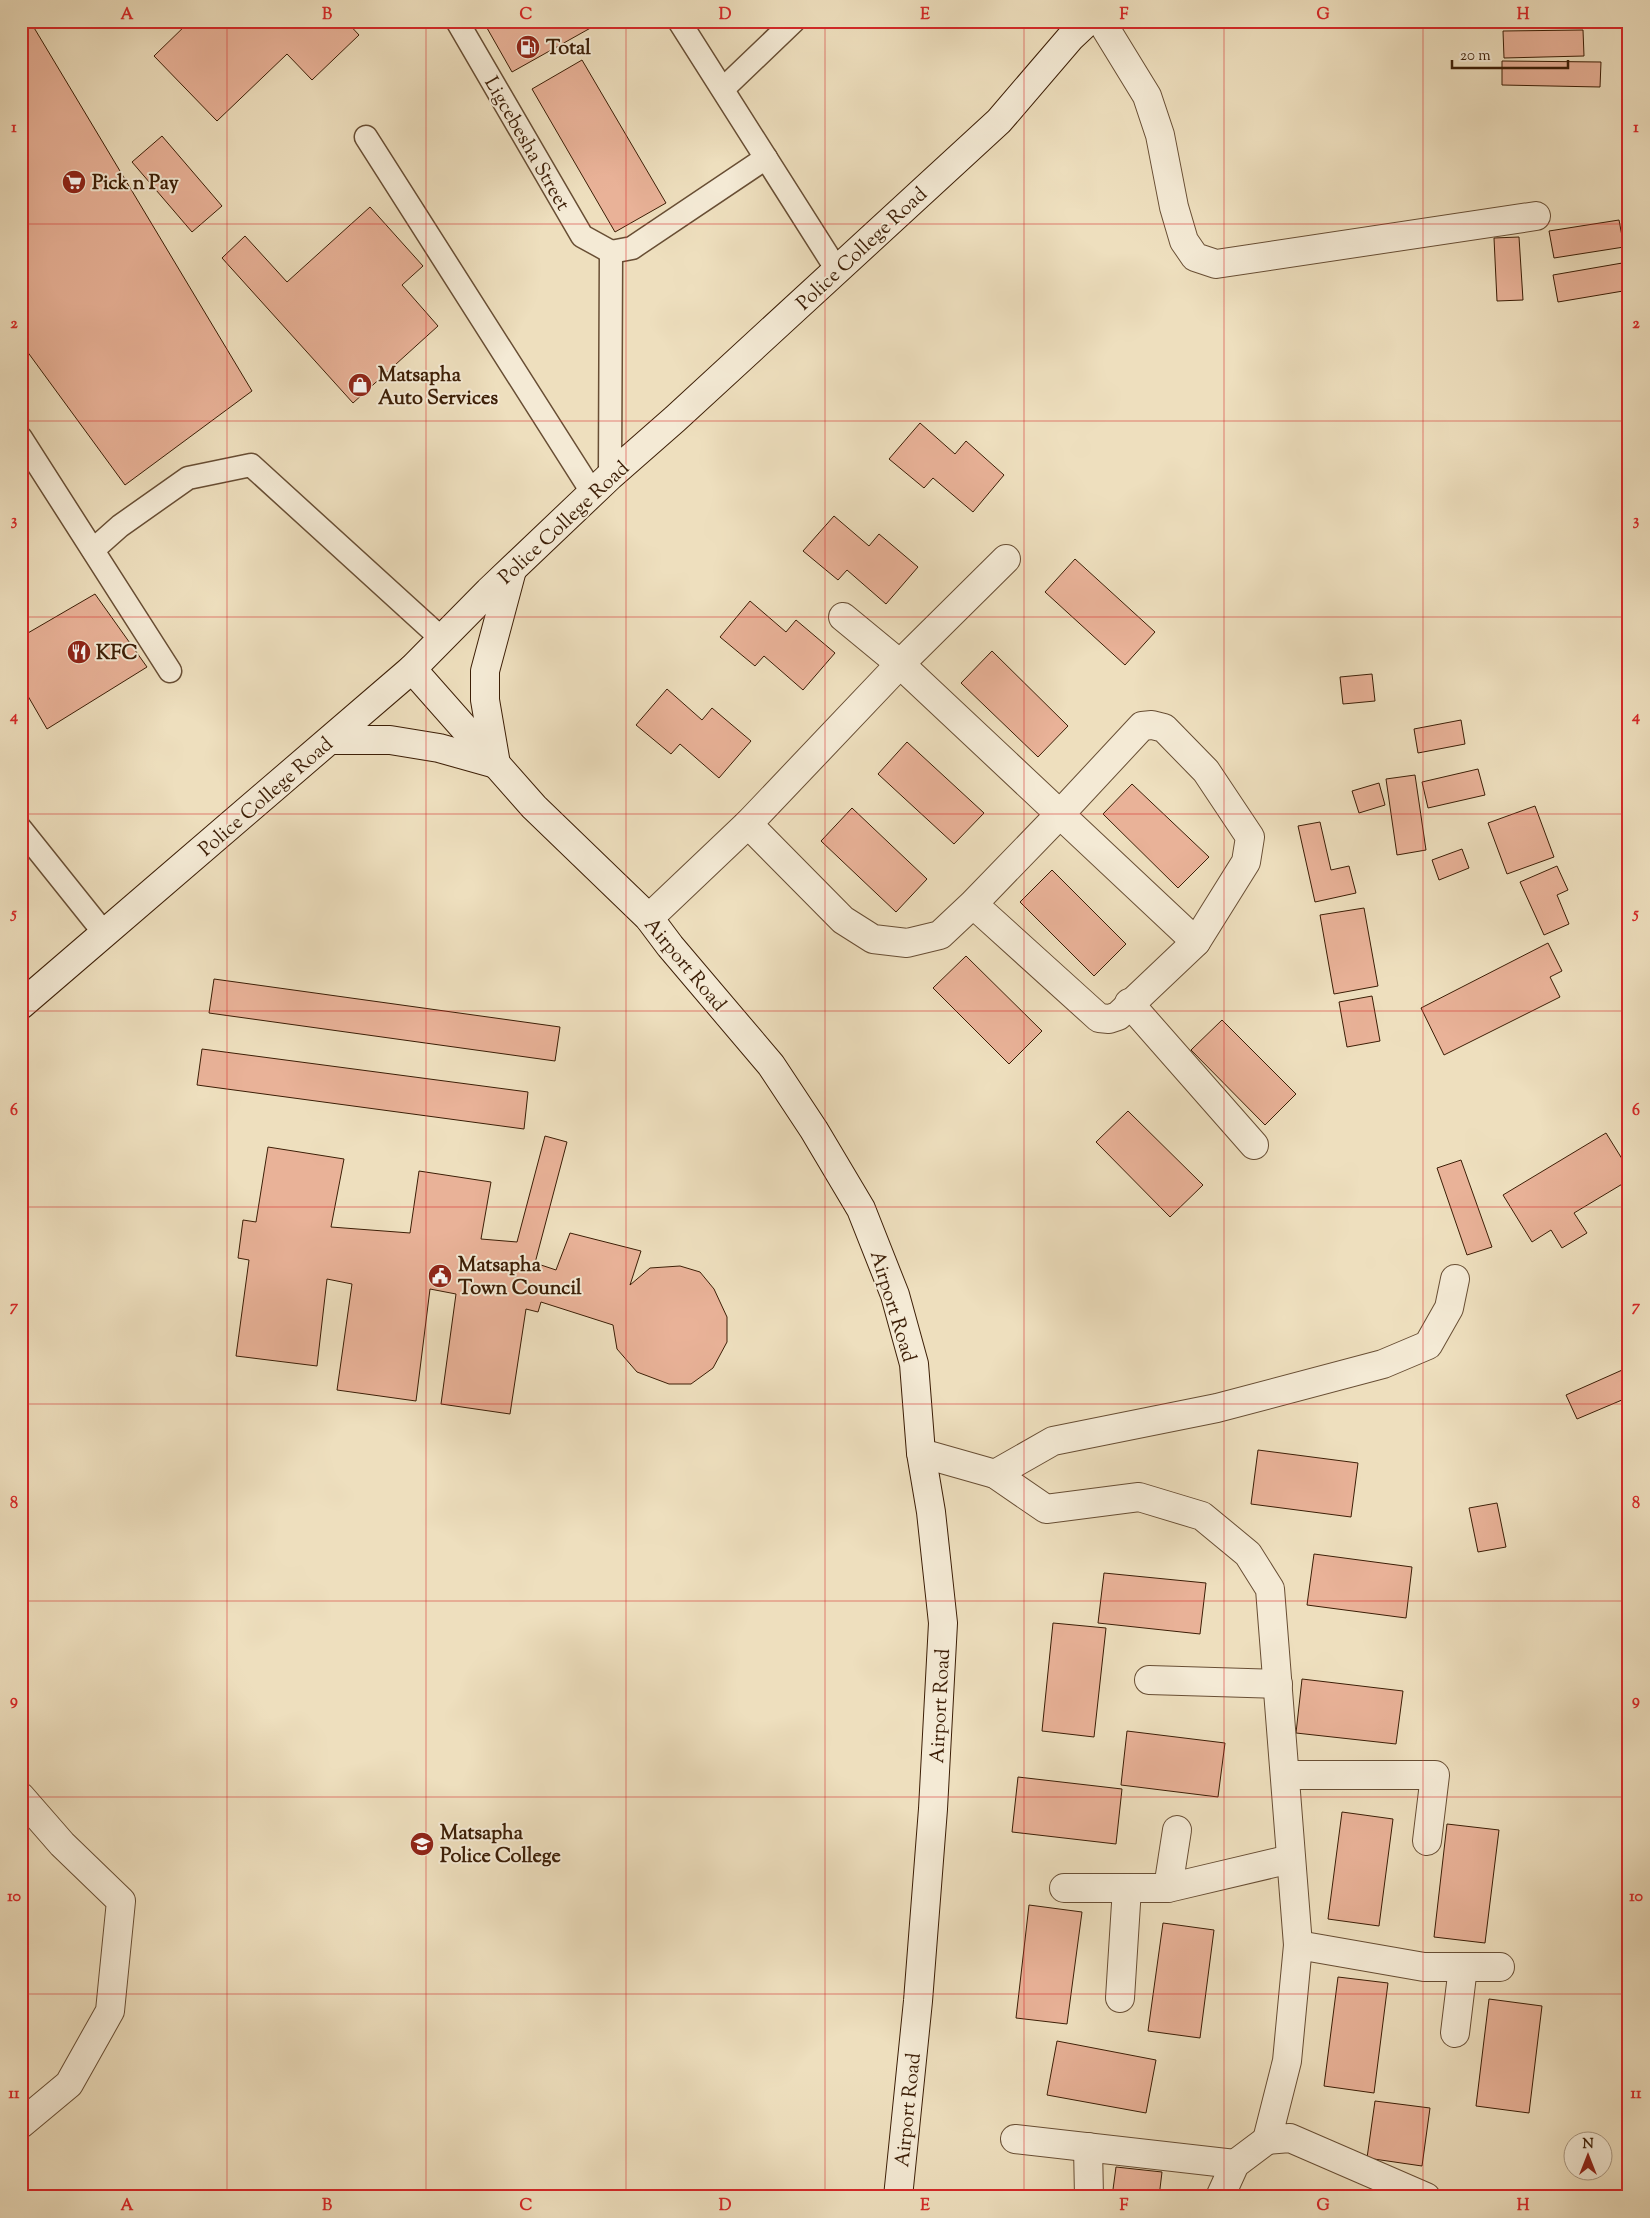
<svg xmlns="http://www.w3.org/2000/svg" width="1650" height="2218" font-family="'Sorts Mill Goudy',serif">
	<rect width="100%" height="100%" fill="#eedfbe"/>
	<filter id="stains"><feTurbulence type="fractalNoise" baseFrequency=".004" numOctaves="4"/><feColorMatrix values="0 0 0 0 .2 0 0 0 0 .09 0 0 0 0 .02 0 0 0 .5 -.17"/></filter>
	<radialGradient id="worn" r=".72"><stop offset=".6" stop-color="#630" stop-opacity="0"/><stop offset="1" stop-color="#630" stop-opacity=".3"/></radialGradient>
	<g fill="#e9b298" stroke="#3c1e06">
		<polygon points="21,21 30,21 252,391 125,485 21,343"/>
		<polygon points="190,21 346,21 359,35 312,80 287,54 217,121 154,56"/>
		<polygon points="483,21 603,21 512,72"/>
		<polygon points="1583,30 1584,56 1504,58 1503,31"/>
		<polygon points="582,60 666,203 615,232 532,89"/>
		<polygon points="1502,61 1601,62 1600,87 1502,85"/>
		<polygon points="162,136 222,206 192,232 132,162"/>
		<polygon points="370,207 423,266 402,285 438,326 353,403 222,258 245,236 287,282"/>
		<polygon points="1619,220 1624,247 1554,258 1549,231"/>
		<polygon points="1519,237 1523,300 1497,301 1494,238"/>
		<polygon points="1628,262 1629,290 1558,302 1553,275"/>
		<polygon points="920,423 955,454 966,441 1004,475 973,512 933,478 924,488 889,459"/>
		<polygon points="834,516 869,546 879,534 918,567 886,604 847,570 838,580 803,551"/>
		<polygon points="1075,559 1155,632 1125,665 1045,592"/>
		<polygon points="95,594 147,667 47,729 21,684 21,637"/>
		<polygon points="750,601 786,632 796,620 835,653 803,690 764,656 755,666 720,637"/>
		<polygon points="992,651 1068,726 1038,757 961,683"/>
		<polygon points="1372,674 1375,701 1343,704 1340,677"/>
		<polygon points="667,689 702,720 712,708 751,741 719,778 680,744 671,754 636,725"/>
		<polygon points="1461,720 1465,744 1418,753 1414,729"/>
		<polygon points="907,742 984,813 954,844 878,774"/>
		<polygon points="1478,769 1485,795 1428,808 1422,782"/>
		<polygon points="1415,775 1426,850 1397,855 1386,779"/>
		<polygon points="1379,783 1385,805 1359,813 1352,791"/>
		<polygon points="1132,784 1209,857 1178,888 1103,814"/>
		<polygon points="1535,806 1554,857 1507,874 1488,823"/>
		<polygon points="852,808 927,879 896,912 821,841"/>
		<polygon points="1320,822 1331,870 1349,866 1356,893 1315,902 1298,826"/>
		<polygon points="1462,849 1469,868 1439,880 1432,860"/>
		<polygon points="1557,866 1568,890 1557,895 1569,924 1544,935 1520,882"/>
		<polygon points="1052,870 1126,944 1094,976 1020,902"/>
		<polygon points="1364,908 1378,986 1334,994 1320,915"/>
		<polygon points="1548,943 1562,971 1550,977 1560,997 1444,1055 1421,1008"/>
		<polygon points="966,956 1042,1031 1009,1064 933,988"/>
		<polygon points="214,979 560,1027 555,1061 209,1013"/>
		<polygon points="1372,996 1380,1041 1347,1047 1339,1002"/>
		<polygon points="1222,1020 1296,1094 1265,1125 1191,1050"/>
		<polygon points="202,1049 528,1092 524,1129 197,1085"/>
		<polygon points="1128,1111 1203,1185 1170,1217 1096,1142"/>
		<polygon points="1606,1133 1629,1170 1629,1180 1574,1213 1587,1233 1562,1248 1551,1230 1532,1242 1503,1195"/>
		<polygon points="545,1136 567,1142 535,1263 556,1270 570,1233 641,1251 630,1285 650,1268 680,1266 700,1272 714,1289 727,1317 727,1342 713,1368 691,1384 669,1384 637,1372 617,1349 613,1325 541,1302 538,1312 526,1309 510,1414 441,1404 456,1294 430,1289 416,1401 337,1390 352,1284 327,1279 317,1366 236,1356 249,1260 238,1258 243,1220 256,1222 268,1147 344,1159 331,1227 410,1233 419,1171 491,1182 481,1239 517,1242"/>
		<polygon points="1461,1160 1492,1247 1467,1255 1437,1168"/>
		<polygon points="1629,1367 1629,1397 1577,1419 1566,1395"/>
		<polygon points="1258,1450 1358,1463 1351,1517 1251,1504"/>
		<polygon points="1497,1503 1506,1547 1478,1552 1469,1508"/>
		<polygon points="1314,1554 1412,1567 1406,1618 1307,1605"/>
		<polygon points="1104,1573 1206,1583 1200,1634 1098,1623"/>
		<polygon points="1053,1623 1106,1628 1094,1737 1042,1731"/>
		<polygon points="1302,1679 1403,1691 1396,1744 1296,1733"/>
		<polygon points="1127,1731 1225,1743 1218,1797 1121,1785"/>
		<polygon points="1018,1777 1122,1789 1116,1844 1012,1832"/>
		<polygon points="1342,1812 1393,1819 1379,1926 1328,1919"/>
		<polygon points="1447,1824 1499,1830 1485,1943 1434,1937"/>
		<polygon points="1029,1905 1082,1912 1067,2024 1016,2018"/>
		<polygon points="1163,1923 1214,1930 1200,2038 1148,2031"/>
		<polygon points="1338,1977 1388,1983 1374,2093 1324,2086"/>
		<polygon points="1489,1999 1542,2006 1529,2113 1476,2106"/>
		<polygon points="1057,2041 1156,2060 1146,2113 1047,2095"/>
		<polygon points="1375,2101 1430,2108 1422,2166 1367,2158"/>
		<polygon points="1116,2167 1162,2172 1159,2197 1112,2197"/>
	</g>
	<g fill="none" stroke-linecap="round" stroke-linejoin="round">
		<g stroke="#684e34" stroke-width="25">
			<g id="lane">
				<polyline points="457,21 582,236 611,252"/>
				<polyline points="679,21 837,270"/>
				<polyline points="723,89 794,21"/>
				<polyline points="366,137 592,492"/>
				<polyline points="611,252 632,248 766,158"/>
				<polyline points="21,438 170,671"/>
				<polyline points="610,476 611,252"/>
				<polyline points="93,550 120,526 188,478 251,465 442,639"/>
				<polyline points="21,829 105,934"/>
			</g>
		</g>
		<g stroke="#684e34" stroke-width="30">
			<g id="street">
				<polyline points="1101,21 1147,96 1160,135 1174,207 1184,241 1195,257 1216,264 1536,216"/>
				<polyline points="843,617 900,664 1196,942"/>
				<polyline points="748,824 843,920 873,939 907,943 940,935 973,904 1061,813 1142,726 1152,725 1164,728 1206,771 1250,837 1246,862 1196,942 1118,1016 1109,1019 1099,1018 973,904"/>
				<polyline points="649,918 748,824 900,664 1006,559"/>
				<polyline points="1129,1003 1254,1145"/>
				<polyline points="921,1453 995,1474 1046,1509 1139,1497 1202,1516 1248,1554 1270,1589 1298,1945 1287,2061 1267,2140 1290,2138 1426,2197"/>
				<polyline points="995,1474 1053,1441 1217,1408 1383,1364 1428,1345 1449,1308 1455,1279"/>
				<polyline points="1149,1680 1278,1684"/>
				<polyline points="1285,1775 1435,1775 1427,1841"/>
				<polyline points="21,1797 62,1844 121,1901 110,2011 69,2084 21,2124"/>
				<polyline points="1064,1888 1168,1888 1291,1859"/>
				<polyline points="1168,1888 1177,1830"/>
				<polyline points="1298,1945 1424,1967 1500,1967"/>
				<polyline points="1120,1998 1127,1888"/>
				<polyline points="1455,2033 1463,1967"/>
				<polyline points="1015,2139 1235,2164"/>
				<polyline points="1088,2147 1089,2197"/>
				<polyline points="1220,2197 1235,2164 1267,2140"/>
			</g>
		</g>
		<g stroke="#3c1e06" stroke-width="30">
			<g id="secondary">
				<polyline points="412,669 534,807 649,918 670,946 771,1065 814,1130 861,1209 895,1295 914,1364 921,1453 931,1512 943,1623 933,1809 918,2001 898,2197"/>
				<polyline points="331,740 390,740 439,748 496,764 485,700 485,671 512,570"/>
				<polyline points="21,1005 412,669 489,591 610,476 675,419 999,121 1071,37 1088,21"/>
			</g>
		</g>
		<use href="#lane" stroke="#f4ead5" stroke-width="22"/>
		<use href="#street" stroke="#f4ead5" stroke-width="28"/>
		<use href="#secondary" stroke="#f4ead5" stroke-width="28"/>
	</g>
	<path fill="none" stroke="#d62828" stroke-width="1" stroke-opacity="0.55" d="M227 21V2197M426 21V2197M626 21V2197M825 21V2197M1024 21V2197M1224 21V2197M1423 21V2197M21 224H1629M21 421H1629M21 617H1629M21 814H1629M21 1011H1629M21 1207H1629M21 1404H1629M21 1601H1629M21 1797H1629M21 1994H1629"/>
	<defs>
		<g id="fuel-disc" transform="scale(1.25)"><circle r="9.5" fill="#8f2418" stroke="#f4ead5"/><path d="M-5.5-6h7V0h2V4h1.3V-2.5L3-4.5l.8-.8L6-3V5H2.5V1h-1V6h-7ZM-4.2-4.7v3.2H.2V-4.7Z" fill="#fff"/></g>
		<g id="supermarket-disc" transform="scale(1.25)"><circle r="9.5" fill="#8f2418" stroke="#f4ead5"/><path d="M-6-5.5h2.5l.6 2H6L4.5 2H-2.5L-4.4-4H-6ZM-1.5 3.2a1.3 1.3 0 1 0 .1 0ZM3 3.2a1.3 1.3 0 1 0 .1 0Z" fill="#fff"/></g>
		<g id="shop-disc" transform="scale(1.25)"><circle r="9.5" fill="#8f2418" stroke="#f4ead5"/><path d="M-5-2.5h2.3a2.7 3.5 0 0 1 5.4 0H5L5.5 6h-11ZM-1.5-2.5h3a1.5 2.3 0 0 0-3 0Z" fill="#fff"/></g>
		<g id="restaurant-disc" transform="scale(1.25)"><circle r="9.5" fill="#8f2418" stroke="#f4ead5"/><path d="M-5-6h1v4h1v-4h1v4h1v-4h1v5L-1.5 .5V6h-2V.5L-5-1ZM5-6V6H3V1.5H1.5Q1.5-4 5-6Z" fill="#fff"/></g>
		<g id="civic-disc" transform="scale(1.25)"><circle r="9.5" fill="#8f2418" stroke="#f4ead5"/><path d="M-.6-6.5H3V-4.5H.6V-3L4-1V1h2V6H-6V1h2V-1L-.6-3ZM-1.2 2.5V6h2.4V2.5Z" fill="#fff"/></g>
		<g id="university-disc" transform="scale(1.25)"><circle r="9.5" fill="#8f2418" stroke="#f4ead5"/><path d="M0-5L7-2L0 1L-7-2ZM-4 1L0 2.5L4 1V4Q0 6-4 4Z" fill="#fff"/></g>
	</defs>
	<g fill-rule="evenodd">
		<use href="#fuel-disc" x="528" y="47"/>
		<use href="#supermarket-disc" x="74" y="182"/>
		<use href="#shop-disc" x="360" y="385"/>
		<use href="#restaurant-disc" x="79" y="652"/>
		<use href="#civic-disc" x="440" y="1276"/>
		<use href="#university-disc" x="422" y="1844"/>
	</g>
	<g text-anchor="middle" stroke-width="4" stroke-linejoin="round" paint-order="stroke">
		<g font-size="20" font-weight="bold" fill="#3c1e06" stroke="#f4ead5" text-anchor="start">
			<text x="546" y="54">Total</text>
			<text x="92" y="189">Pick n Pay</text>
			<text x="378" y="381">Matsapha<tspan x="378" dy="23">Auto Services</tspan></text>
			<text x="96" y="659">KFC</text>
			<text x="458" y="1271">Matsapha<tspan x="458" dy="23">Town Council</tspan></text>
			<text x="440" y="1839">Matsapha<tspan x="440" dy="23">Police College</tspan></text>
		</g>
		<g font-size="20" fill="#3c1e06" stroke="#f4ead5">
			<text transform="translate(528 143) rotate(60)" y="7">Ligcebesha Street</text>
			<text transform="translate(861 248) rotate(-43)" y="7">Police College Road</text>
			<text transform="translate(563 522) rotate(-43)" y="7">Police College Road</text>
			<text transform="translate(265 796) rotate(-41)" y="7">Police College Road</text>
			<text transform="translate(686 964) rotate(50)" y="7">Airport Road</text>
			<text transform="translate(894 1306) rotate(73)" y="7">Airport Road</text>
			<text transform="translate(939 1706) rotate(-87)" y="7">Airport Road</text>
			<text transform="translate(907 2110) rotate(-84)" y="7">Airport Road</text>
		</g>
	</g>
	<rect width="1650" height="2218" fill="none" stroke="#eedfbe" stroke-width="55"/>
	<g transform="translate(1588 2156)"><circle r="24" fill="#f4ead5" stroke="#aa9882"/>
	<path d="M0-4L9 19L0 12L-9 19Z" fill="#8f2418"/>
	<text y="-8" font-size="14" font-weight="bold" text-anchor="middle" fill="#3c1e06">N</text>
	</g>
	<path d="M1452 60v8h116v-8" fill="none" stroke="#3c1e06" stroke-width="2.5"/>
	<text x="1460" y="60" font-size="15" fill="#3c1e06" stroke="#f4ead5" stroke-width="4" paint-order="stroke">20 m</text>
	<rect x="28" y="28" width="1594" height="2162" fill="none" stroke="#d62828" stroke-width="2"/>
	<g font-size="16" text-anchor="middle" font-weight="bold" fill="#d62828">
		<text x="127" y="19">A</text>
		<text x="327" y="19">B</text>
		<text x="526" y="19">C</text>
		<text x="725" y="19">D</text>
		<text x="925" y="19">E</text>
		<text x="1124" y="19">F</text>
		<text x="1323" y="19">G</text>
		<text x="1523" y="19">H</text>
		<text x="14" y="132">1</text>
		<text x="1636" y="132">1</text>
		<text x="14" y="328">2</text>
		<text x="1636" y="328">2</text>
		<text x="14" y="525">3</text>
		<text x="1636" y="525">3</text>
		<text x="14" y="721">4</text>
		<text x="1636" y="721">4</text>
		<text x="14" y="918">5</text>
		<text x="1636" y="918">5</text>
		<text x="14" y="1115">6</text>
		<text x="1636" y="1115">6</text>
		<text x="14" y="1311">7</text>
		<text x="1636" y="1311">7</text>
		<text x="14" y="1508">8</text>
		<text x="1636" y="1508">8</text>
		<text x="14" y="1705">9</text>
		<text x="1636" y="1705">9</text>
		<text x="14" y="1901">10</text>
		<text x="1636" y="1901">10</text>
		<text x="14" y="2098">11</text>
		<text x="1636" y="2098">11</text>
		<text x="127" y="2210">A</text>
		<text x="327" y="2210">B</text>
		<text x="526" y="2210">C</text>
		<text x="725" y="2210">D</text>
		<text x="925" y="2210">E</text>
		<text x="1124" y="2210">F</text>
		<text x="1323" y="2210">G</text>
		<text x="1523" y="2210">H</text>
	</g>
	<rect width="100%" height="100%" filter="url(#stains)"/>
	<rect width="100%" height="100%" fill="url(#worn)"/>
</svg>
